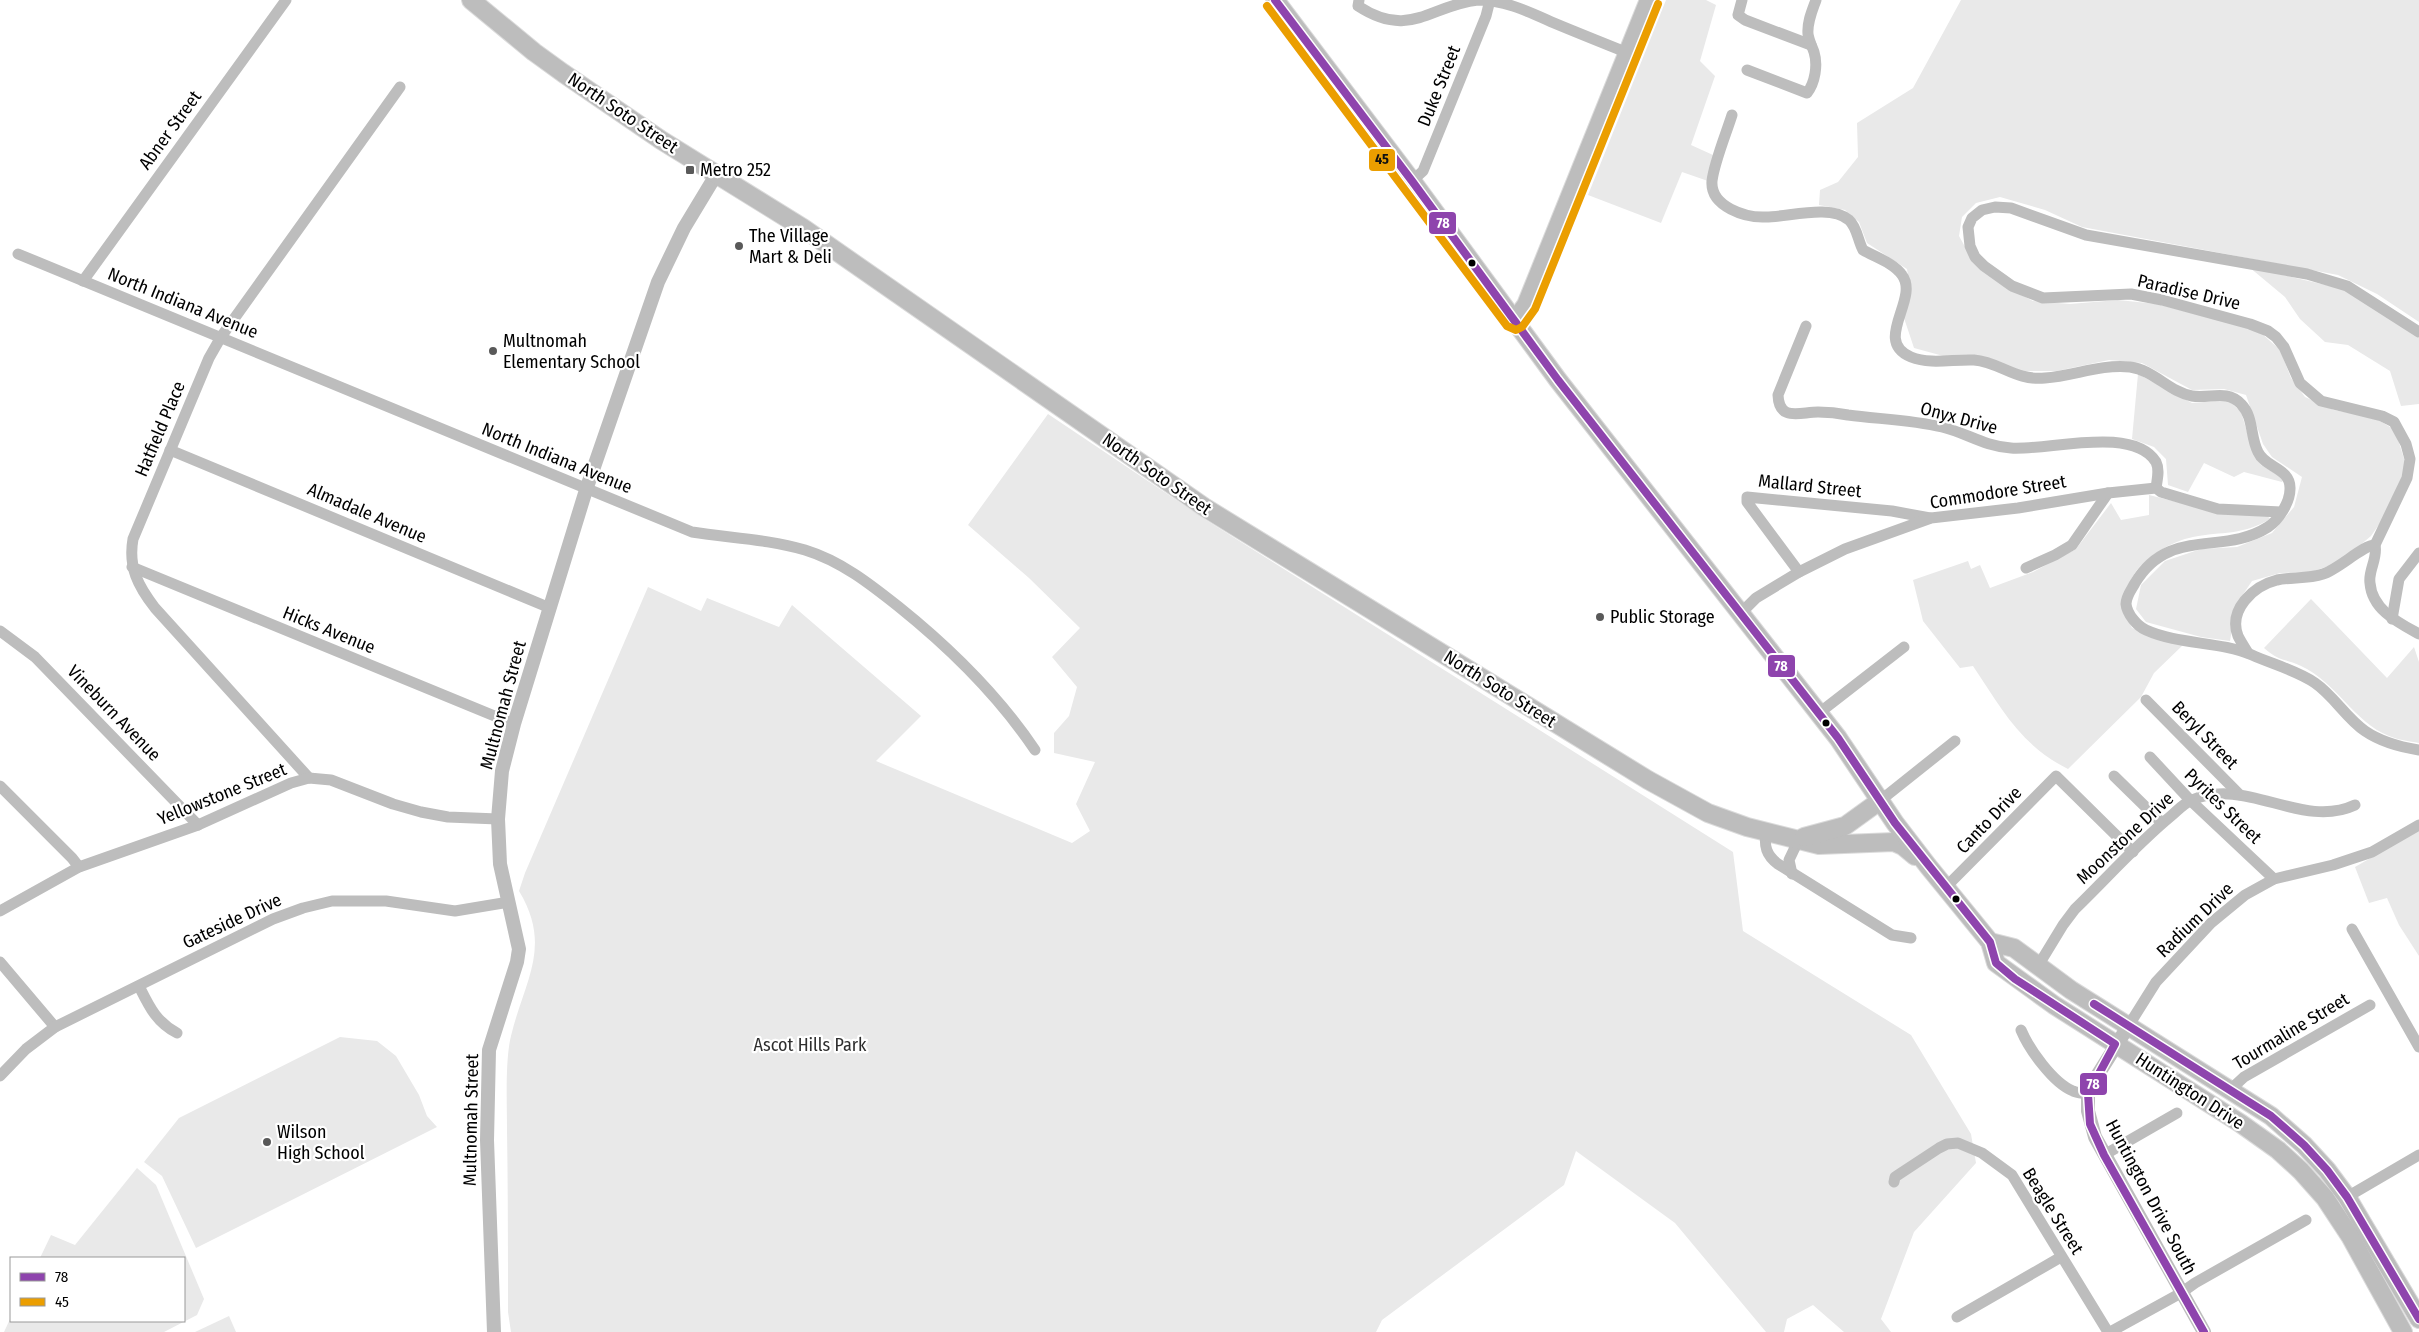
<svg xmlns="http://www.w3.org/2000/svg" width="2419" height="1332" font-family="'Fira Sans Condensed',sans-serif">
	<rect width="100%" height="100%" fill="#fff"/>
	<g fill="#e9e9e9">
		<polygon points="1666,0 1706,0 1716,5 1700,61 1715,76 1691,145 1713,155 1708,181 1682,172 1661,223 1588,195"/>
		<polygon points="1961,0 2419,0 2419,322 2377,294 2338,275 2082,227 2045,210 2000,197 1976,203 1962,217 1959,236 1974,263 2002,285 2033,301 2070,304 2118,300 2157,304 2259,331 2280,350 2291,378 2305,397 2334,410 2375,418 2395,430 2406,465 2394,503 2371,536 2340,562 2311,572 2280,573 2252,581 2236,605 2230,641 2201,637 2146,622 2136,609 2141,585 2165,561 2201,549 2237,547 2272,533 2294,507 2302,477 2272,457 2263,444 2246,395 2224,389 2192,390 2142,363 2109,360 2057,371 2020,371 1947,357 1914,348 1904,318 1911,294 1907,269 1867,243 1859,222 1845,210 1819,205 1820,190 1838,182 1858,157 1857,123 1913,88"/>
		<polygon points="2249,267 2343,289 2390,316 2419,338 2419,404 2401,406 2390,371 2348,345 2325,342 2300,319 2285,297"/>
		<polygon points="2138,374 2192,403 2228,400 2241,412 2254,455 2261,465 2284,479 2282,482 2244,472 2234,477 2204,463 2188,492 2168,485 2166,459 2154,447 2132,439"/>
		<path d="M1048 414 1206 520 1733 852 1743 931 1911 1035 1971 1134 1976 1163 1914 1232 1881 1319 1891 1332H1844L1813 1305 1787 1319 1784 1332H1766L1675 1223 1576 1151 1564 1185 1382 1320 1376 1332H511L508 1312C508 1251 508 1191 507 1130 507 1104 505 1060 511 1036 524 981 553 947 519 891L525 873 648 587 701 611 707 598 779 627 792 605 921 716 876 761 1072 843 1090 831 1076 804 1095 762 1054 753V733L1069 716 1077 687 1052 657 1080 628 1029 578 968 525Z"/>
		<path d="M2149 495 2217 512 2267 515 2270 519C2241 536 2223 531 2193 537 2172 541 2143 558 2133 576 2128 584 2125 595 2121 604L2132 628 2183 645 2154 673 2141 697 2068 769C2020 745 2002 709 1973 666L1960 668 1923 621 1913 580 1968 561 1971 569 1980 565 1990 588 2033 572 2076 549 2111 503 2121 520 2149 515Z"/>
		<path d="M2311 599 2387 678 2414 647 2419 662V743C2409 741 2398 740 2389 736 2354 722 2336 682 2301 666 2284 658 2280 662 2264 648Z"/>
		<polygon points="2419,830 2419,956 2399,925 2387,898 2369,903 2355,867"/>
		<polygon points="340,1037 377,1041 396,1056 419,1095 427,1116 437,1127 196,1248 162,1176 144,1162 179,1118"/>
		<polygon points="137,1168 156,1185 204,1299 197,1315 164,1332 4,1332 11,1317 11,1321 184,1321 184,1258 40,1258 51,1235 75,1245"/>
		<polygon points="229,1316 236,1332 195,1332"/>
	</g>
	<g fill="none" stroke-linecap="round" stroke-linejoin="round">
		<g stroke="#dbdbdb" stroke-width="20">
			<g id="primary">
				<polyline points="471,0 534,52 563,73 661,140 803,228 1204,507 1648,780 1708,813 1747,827 1819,845 1894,842 1903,846 1915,856"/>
				<polyline points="1275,0 1412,181 1558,380 1838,738 1895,823 1928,866 1990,942 1996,963 2054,1005 2240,1123 2278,1150 2301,1171 2325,1198 2350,1236 2403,1332"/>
				<polyline points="1515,320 1526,305 1649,0"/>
				<polyline points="1804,837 1845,826 1881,800"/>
				<polyline points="1990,942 2014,948 2071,990 2271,1116 2304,1145 2327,1170 2347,1197 2419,1319"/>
			</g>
		</g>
		<g stroke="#bdbdbd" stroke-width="11">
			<path d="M1359 0 1358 6C1410 40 1430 5 1478 0 1505 0 1529 12 1554 23 1578 33 1603 43 1628 53"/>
			<polyline points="1742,0 1738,15 1745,20 1811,45"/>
			<path d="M1747 70 1807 93C1815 83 1818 65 1814 52 1812 46 1809 41 1808 34 1807 22 1812 11 1816 0"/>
			<path d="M1732 115C1726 134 1714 163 1712 181 1710 207 1746 218 1766 217 1789 217 1830 204 1849 220 1857 227 1858 241 1863 250 1875 257 1894 263 1902 275 1920 299 1872 341 1911 357 1931 365 1953 359 1974 360 2000 362 2015 381 2045 378 2074 376 2100 364 2130 367 2154 370 2169 392 2192 396 2210 399 2227 389 2241 404 2254 417 2250 437 2258 452 2265 468 2291 468 2290 489 2290 502 2279 520 2268 527 2223 556 2169 526 2135 583 2132 589 2126 596 2126 604 2127 614 2137 626 2146 630 2179 645 2219 641 2252 655 2272 664 2298 671 2315 683 2334 696 2346 718 2365 731 2381 742 2400 747 2419 750"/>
			<polyline points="1412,181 1423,171 1486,16 1490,0"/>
			<path d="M18 254 692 532C729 538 768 539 805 550 841 561 870 584 899 607 950 648 998 695 1035 750"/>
			<polyline points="83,281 286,0"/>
			<path d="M1806 326 1778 395C1779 422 1800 412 1818 412 1828 412 1838 413 1848 415 1879 419 1912 420 1942 427 1967 433 1983 446 2011 448 2047 451 2133 425 2156 462 2160 470 2157 480 2156 488"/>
			<path d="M2419 332 2347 286 2307 274 2086 235 2011 208 1995 207 1982 210 1972 218 1968 227 1970 246 1975 257 1984 266 2012 286 2043 298 2131 294 2162 300 2250 324 2268 331 2276 337 2284 347 2300 383 2321 401 2382 416 2394 422 2406 444 2410 459 2407 478 2375 545C2378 559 2368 570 2370 583 2372 610 2399 623 2419 634"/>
			<polyline points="170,450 550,608"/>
			<polyline points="132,567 514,724"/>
			<polyline points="2026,568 2055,555 2072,545 2108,493"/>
			<polyline points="1799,572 1747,502 1747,497 1892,511 1930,518"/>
			<polyline points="1740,614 1756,598 1799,572 1845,549 1931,518 2018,508 2108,493 2156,488 2161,492 2218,509 2281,512"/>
			<polyline points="2392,619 2399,579 2419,553"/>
			<polyline points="0,631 35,657 198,825"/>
			<path d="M2248 653C2245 648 2241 642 2238 636 2228 610 2253 586 2277 580 2292 577 2308 579 2323 574 2339 569 2363 545 2375 545"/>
			<polyline points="2146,700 2240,795"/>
			<polyline points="1819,713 1904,647"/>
			<polyline points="2150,757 2190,800 2274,879"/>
			<polyline points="2114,776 2162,823"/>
			<path d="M309 778 155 608C138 586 128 567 133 539L209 358 221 337 400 87"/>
			<polyline points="0,786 72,858 79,867"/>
			<polyline points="1881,800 1955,741"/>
			<path d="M1766 832C1764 846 1766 855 1778 864L1892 935 1911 938"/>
			<polyline points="1792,874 1789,860 1799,839"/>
			<polyline points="1945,888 2056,776 2133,852"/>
			<polyline points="0,911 79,867 198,825 291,783 309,778 331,780 393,804 421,812 448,817 498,819"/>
			<polyline points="2352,929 2419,1047"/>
			<polyline points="0,962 55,1027"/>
			<path d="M2038 966 2063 925 2075 909C2107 878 2137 844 2171 816 2177 811 2184 803 2192 800 2246 776 2302 830 2355 805"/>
			<path d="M139 986C149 1006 156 1022 177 1033"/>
			<polyline points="2129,1025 2156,982 2211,923 2245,895 2274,879 2333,865 2372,852 2419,825"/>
			<path d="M2021 1030C2029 1049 2053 1083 2073 1091 2077 1093 2083 1093 2088 1094"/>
			<polyline points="0,1076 26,1049 55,1027 273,919 303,908 332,901 386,901 455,911 509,902"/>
			<polyline points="2230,1090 2244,1077 2370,1005"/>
			<polyline points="2104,1155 2177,1113"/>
			<polyline points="1894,1182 1895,1177 1901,1173 1939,1148 1947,1144 1958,1143 1982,1153 2012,1175 2108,1332"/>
			<polyline points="2347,1197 2419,1155"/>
			<polyline points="1957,1317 2061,1257"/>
			<polyline points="2110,1332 2181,1293 2195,1283 2306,1220"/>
		</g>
		<g stroke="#bdbdbd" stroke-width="14">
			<polyline points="2129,1025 2092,1084 2088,1094 2088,1111 2095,1137 2204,1332"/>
			<polyline points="494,1332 487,1140 489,1050 517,962 519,949 500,864 498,819 502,771 514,724 586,490 658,282 684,228 716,175"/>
		</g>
		<use href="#primary" stroke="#bdbdbd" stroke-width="18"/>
		<g stroke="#fff" stroke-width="11">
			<g id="bus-1">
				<polyline points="1275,0 1412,181 1558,380 1838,738 1895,823 1990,942 1996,963 2015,979 2115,1044 2088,1094 2090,1124 2104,1155 2204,1332"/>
				<polyline points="2094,1004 2271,1116 2304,1145 2327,1170 2347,1197 2419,1319"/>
			</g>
		</g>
		<g stroke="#fff" stroke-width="11">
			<polyline id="bus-2" points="1267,6 1507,326 1516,330 1522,327 1535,309 1658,4"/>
		</g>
		<use href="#bus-1" stroke="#8e44ad" stroke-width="8"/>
		<use href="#bus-2" stroke="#eb9e00" stroke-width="8"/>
	</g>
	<g fill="#595959" stroke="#fff" stroke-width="2">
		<rect x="685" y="165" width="10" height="10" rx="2.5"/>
		<circle cx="739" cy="246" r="5"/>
		<circle cx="493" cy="351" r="5"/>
		<circle cx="1600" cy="617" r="5"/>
		<circle cx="267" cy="1142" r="5"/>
	</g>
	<g fill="#000" stroke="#fff" stroke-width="2">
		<circle cx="1472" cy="263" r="4.5"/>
		<circle cx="1826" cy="723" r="4.5"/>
		<circle cx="1956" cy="899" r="4.5"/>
	</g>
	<g text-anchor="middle" stroke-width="4.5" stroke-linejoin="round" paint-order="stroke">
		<g font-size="18" fill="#000" stroke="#fff">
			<text transform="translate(1439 86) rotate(-68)" y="6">Duke Street</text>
			<text transform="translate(623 113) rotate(34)" y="6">North Soto Street</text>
			<text transform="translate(170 130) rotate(-54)" y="6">Abner Street</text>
			<text transform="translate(2189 292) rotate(13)" y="6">Paradise Drive</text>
			<text transform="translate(183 303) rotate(22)" y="6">North Indiana Avenue</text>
			<text transform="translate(1959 418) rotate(15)" y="6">Onyx Drive</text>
			<text transform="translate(160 429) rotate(-67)" y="6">Hatfield Place</text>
			<text transform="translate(557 458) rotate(22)" y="6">North Indiana Avenue</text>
			<text transform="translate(1157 474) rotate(35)" y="6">North Soto Street</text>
			<text transform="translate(1810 486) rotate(6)" y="6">Mallard Street</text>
			<text transform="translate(1998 492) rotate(-9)" y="6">Commodore Street</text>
			<text transform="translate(367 513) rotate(23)" y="6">Almadale Avenue</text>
			<text transform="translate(329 630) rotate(22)" y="6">Hicks Avenue</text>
			<text transform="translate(1500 689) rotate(32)" y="6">North Soto Street</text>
			<text transform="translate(503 705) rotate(-75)" y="6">Multnomah Street</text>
			<text transform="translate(114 713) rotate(46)" y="6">Vineburn Avenue</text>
			<text transform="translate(2205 735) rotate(46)" y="6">Beryl Street</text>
			<text transform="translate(222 794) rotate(-22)" y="6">Yellowstone Street</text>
			<text transform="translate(2223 806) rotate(44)" y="6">Pyrites Street</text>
			<text transform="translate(1989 820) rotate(-46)" y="6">Canto Drive</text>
			<text transform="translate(2125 838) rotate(-43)" y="6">Moonstone Drive</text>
			<text transform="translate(2195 920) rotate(-44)" y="6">Radium Drive</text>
			<text transform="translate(232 921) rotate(-25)" y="6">Gateside Drive</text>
			<text transform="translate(2291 1031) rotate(-31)" y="6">Tourmaline Street</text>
			<text transform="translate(2190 1091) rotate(33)" y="6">Huntington Drive</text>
			<text transform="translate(471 1120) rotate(-89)" y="6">Multnomah Street</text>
			<text transform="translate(2151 1197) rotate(62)" y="6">Huntington Drive South</text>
			<text transform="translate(2053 1211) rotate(58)" y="6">Beagle Street</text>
		</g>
		<g font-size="18" fill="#000" stroke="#fff" text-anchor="start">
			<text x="700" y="176">Metro 252</text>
			<text x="749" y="242">The Village<tspan x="749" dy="21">Mart &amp; Deli</tspan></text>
			<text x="503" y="347">Multnomah<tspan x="503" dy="21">Elementary School</tspan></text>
			<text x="1610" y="623">Public Storage</text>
			<text x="277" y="1138">Wilson<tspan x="277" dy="21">High School</tspan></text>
		</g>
		<g font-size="18" fill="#2e2e2e" stroke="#fff">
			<text x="810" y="1051">Ascot Hills Park</text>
		</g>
	</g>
	<g stroke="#fff" stroke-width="2">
		<rect x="1368" y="148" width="28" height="24" rx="5" fill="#eb9e00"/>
		<rect x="1428" y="211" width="29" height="24" rx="5" fill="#8e44ad"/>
		<rect x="1767" y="654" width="29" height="24" rx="5" fill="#8e44ad"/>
		<rect x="2079" y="1072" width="29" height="24" rx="5" fill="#8e44ad"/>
	</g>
	<g font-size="14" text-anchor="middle" font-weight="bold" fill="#fff">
		<text x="1443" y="228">78</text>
		<text x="1781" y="671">78</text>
		<text x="2093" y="1089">78</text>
	</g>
	<g font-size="14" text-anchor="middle" font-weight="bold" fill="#111">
		<text x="1382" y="164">45</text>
	</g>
	<rect x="10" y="1257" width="175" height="65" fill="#ffffff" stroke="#999999"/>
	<rect x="20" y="1273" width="25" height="8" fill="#8e44ad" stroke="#999999"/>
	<text x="55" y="1282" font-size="15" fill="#000000">78</text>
	<rect x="20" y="1298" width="25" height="8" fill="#eb9e00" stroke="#999999"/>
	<text x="55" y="1307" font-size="15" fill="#000000">45</text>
</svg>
